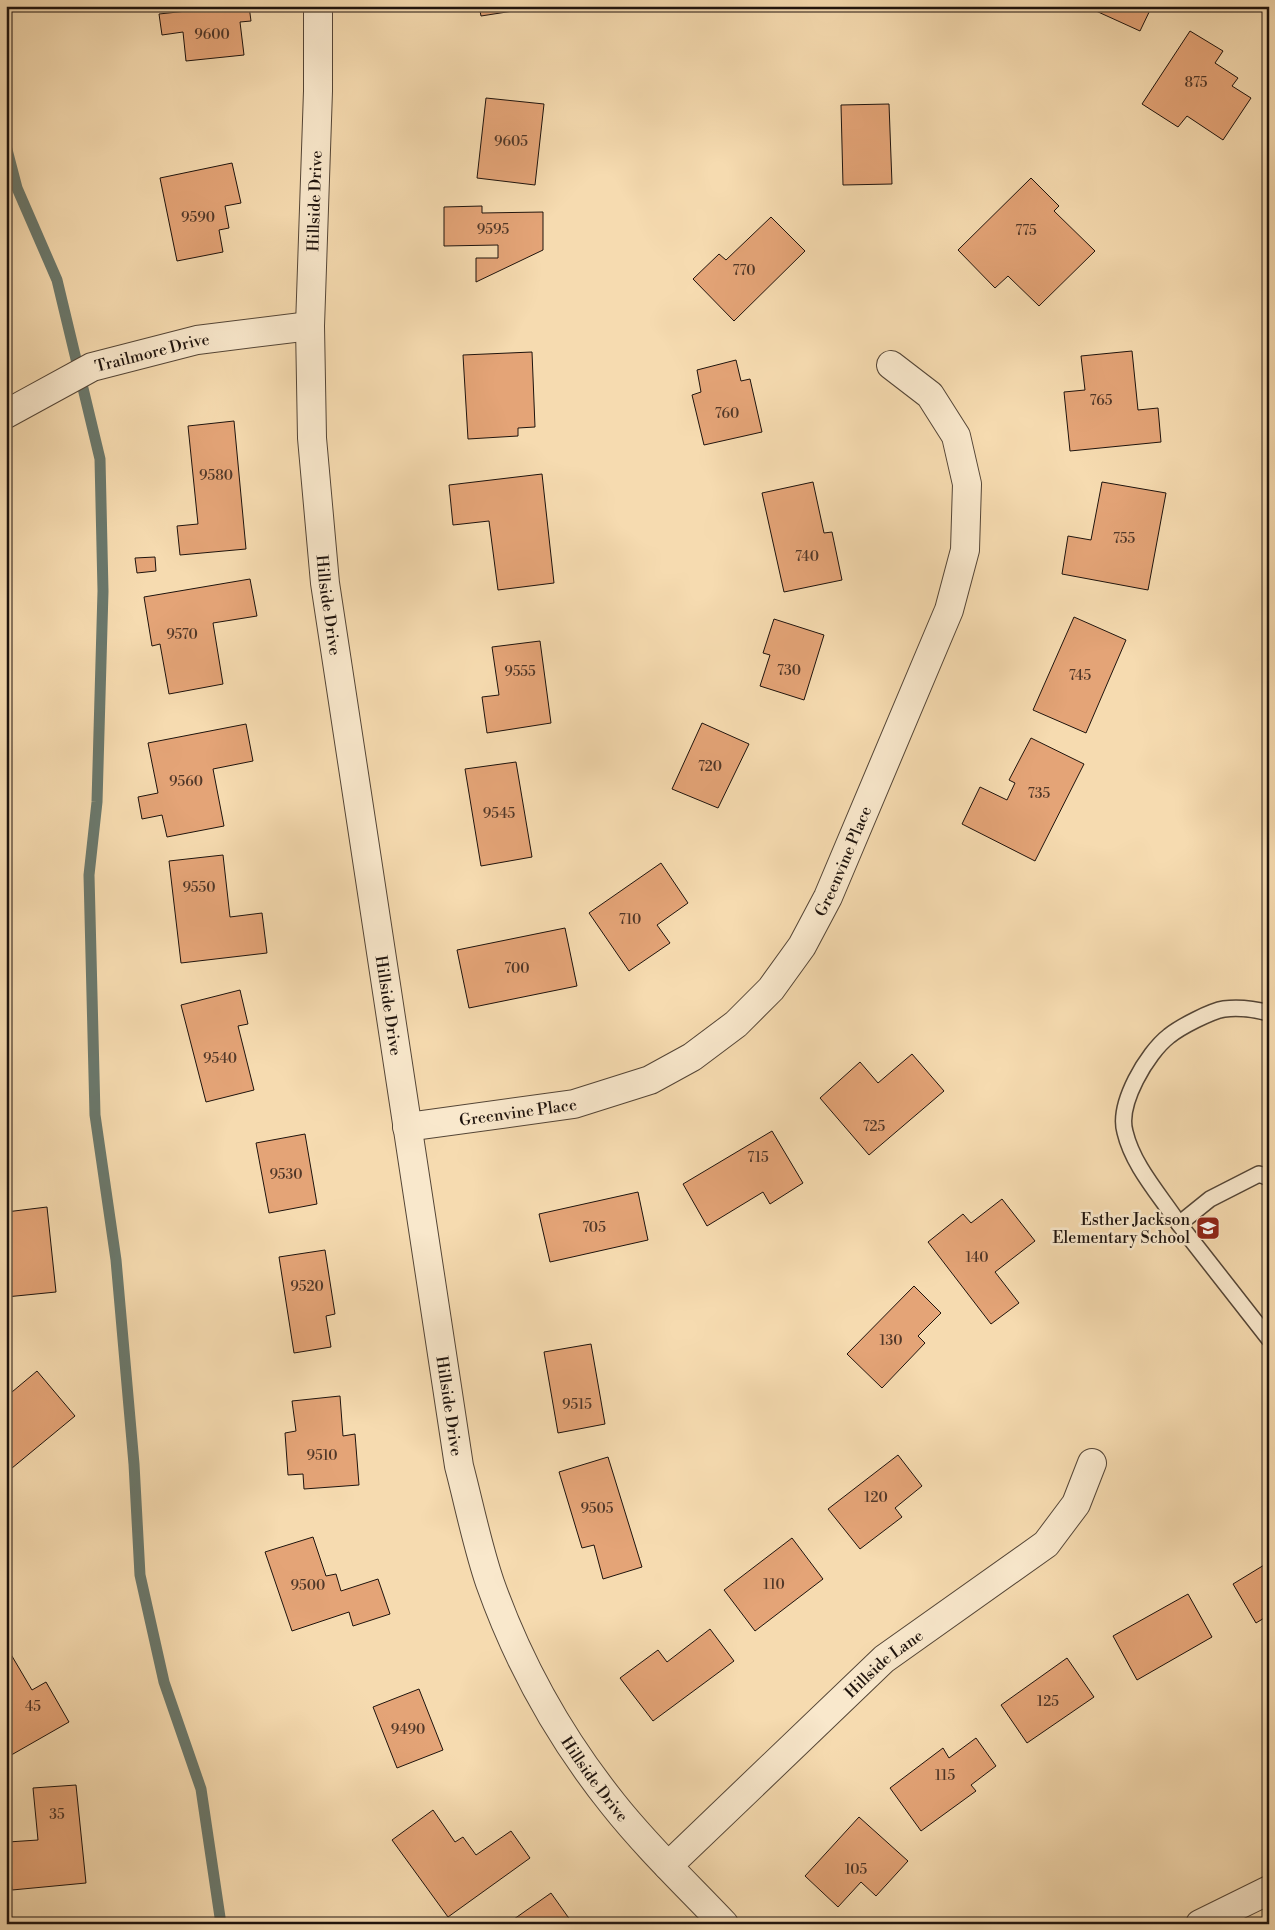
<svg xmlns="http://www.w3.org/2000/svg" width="1275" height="1930" font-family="'Libre Bodoni',serif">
	<rect width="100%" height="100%" fill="#f6dbb0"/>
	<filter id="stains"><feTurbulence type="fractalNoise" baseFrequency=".004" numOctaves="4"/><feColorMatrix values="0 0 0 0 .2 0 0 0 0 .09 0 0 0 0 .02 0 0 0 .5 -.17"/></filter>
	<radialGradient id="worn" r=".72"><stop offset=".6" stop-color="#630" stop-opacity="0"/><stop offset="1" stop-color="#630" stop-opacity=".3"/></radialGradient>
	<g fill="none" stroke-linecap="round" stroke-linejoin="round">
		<polyline stroke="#6a786c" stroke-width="11" points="6,146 17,188 57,280 100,459 103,591 97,802 89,875 95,1115 116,1260 134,1464 140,1575 164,1682 201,1789 221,1924"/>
	</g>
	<g fill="#e4a477" stroke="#1e130d">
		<polygon points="187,6 249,6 251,21 240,22 244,55 186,61 183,32 162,35 159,14 187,11"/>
		<polygon points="479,6 525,6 526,9 481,16"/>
		<polygon points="1085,6 1152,6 1140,31"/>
		<polygon points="1190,31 1223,51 1215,63 1238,78 1232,86 1251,98 1223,140 1187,116 1178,127 1142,104"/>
		<polygon points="486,98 544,104 535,185 477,178"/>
		<polygon points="889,104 892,184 843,185 841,105"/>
		<polygon points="232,163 241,203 225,206 229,228 219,230 223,252 177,261 160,178"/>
		<polygon points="1031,178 1059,206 1054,211 1095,251 1039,306 1008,276 995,288 958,250"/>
		<polygon points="482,206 482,213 543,212 543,250 476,282 476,258 498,258 498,245 444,246 444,207"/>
		<polygon points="771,217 805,251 734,321 693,279 719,254 726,260"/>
		<polygon points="1132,351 1138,410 1158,408 1161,442 1070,451 1064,392 1085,390 1081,356"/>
		<polygon points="532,352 535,427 518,428 518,436 468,439 463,355"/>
		<polygon points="736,360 741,381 750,379 762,432 704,445 692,395 701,392 697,370"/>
		<polygon points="234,421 246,549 180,555 177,526 198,524 188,426"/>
		<polygon points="542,474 554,583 498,590 489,521 453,525 449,485"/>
		<polygon points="813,482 824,533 832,532 842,580 784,592 762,493"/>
		<polygon points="1102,482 1166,493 1148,590 1062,574 1068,536 1091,540"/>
		<polygon points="155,557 156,571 137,573 135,558"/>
		<polygon points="250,579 257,616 213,623 223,684 169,694 160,644 152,646 144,597"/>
		<polygon points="1074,617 1126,640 1086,733 1033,710"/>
		<polygon points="774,619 824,635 804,700 760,686 770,655 763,653"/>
		<polygon points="540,641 551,723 487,733 482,697 499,695 492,647"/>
		<polygon points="702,723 749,744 718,808 672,789"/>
		<polygon points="246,724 253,761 213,769 224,826 167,837 162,815 142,819 138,797 158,793 148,743"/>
		<polygon points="1031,738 1084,764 1035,861 962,824 980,787 1007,800 1015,783 1009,780"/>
		<polygon points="516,762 532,857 481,866 465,769"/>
		<polygon points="223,855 230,917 262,913 267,953 181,963 169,861"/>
		<polygon points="661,863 688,903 657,925 670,943 629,971 589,913"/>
		<polygon points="565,928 577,986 469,1008 457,950"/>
		<polygon points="240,990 248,1024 238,1026 254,1090 206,1102 181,1005"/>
		<polygon points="912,1054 944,1091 869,1155 820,1098 860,1062 878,1083"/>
		<polygon points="772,1131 803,1183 770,1204 763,1192 707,1226 683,1184"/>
		<polygon points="305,1134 317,1204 269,1213 256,1143"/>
		<polygon points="638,1192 648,1240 550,1262 539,1214"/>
		<polygon points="1002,1199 1035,1241 995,1272 1019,1303 991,1324 928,1242 963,1214 971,1223"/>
		<polygon points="47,1207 56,1292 6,1297 6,1212"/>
		<polygon points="325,1250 335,1314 326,1316 331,1347 294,1353 279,1257"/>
		<polygon points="914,1286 941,1313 918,1336 925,1343 882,1388 847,1354"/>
		<polygon points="591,1344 605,1424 558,1433 544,1352"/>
		<polygon points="37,1371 75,1416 6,1473 6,1397"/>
		<polygon points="340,1396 343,1436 355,1434 359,1485 304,1489 303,1474 288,1475 285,1433 296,1431 292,1401"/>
		<polygon points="898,1455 922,1486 895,1508 902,1517 860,1549 828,1509"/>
		<polygon points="608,1457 642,1567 603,1579 594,1545 582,1548 559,1472"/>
		<polygon points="313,1537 326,1576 336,1574 341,1591 378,1579 390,1614 353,1626 349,1612 292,1631 265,1552"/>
		<polygon points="792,1538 823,1579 755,1631 724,1590"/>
		<polygon points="1269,1562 1269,1615 1256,1623 1233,1584"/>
		<polygon points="1188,1594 1212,1637 1137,1680 1113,1636"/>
		<polygon points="710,1629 734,1661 653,1721 620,1678 658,1650 667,1662"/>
		<polygon points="6,1646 32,1690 46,1682 69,1722 6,1758"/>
		<polygon points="1067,1658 1094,1697 1027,1743 1001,1705"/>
		<polygon points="419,1689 443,1750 397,1768 373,1707"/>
		<polygon points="976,1738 996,1766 971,1785 976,1791 921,1831 890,1788 943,1748 949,1758"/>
		<polygon points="76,1785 86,1883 12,1890 8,1842 38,1840 33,1788"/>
		<polygon points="433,1810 455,1842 463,1837 476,1855 511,1831 530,1858 448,1917 392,1840"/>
		<polygon points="859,1817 908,1861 876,1896 861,1882 838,1907 805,1876"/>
		<polygon points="551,1893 573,1924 507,1924"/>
	</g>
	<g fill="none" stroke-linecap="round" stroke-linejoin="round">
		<g stroke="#544536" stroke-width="18">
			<g id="service">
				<polyline points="1269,1178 1259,1174 1210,1199 1179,1224 1269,1339"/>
				<path d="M1179 1224C1160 1195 1133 1166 1125 1132 1117 1104 1147 1053 1169 1036 1180 1027 1211 1011 1224 1009 1239 1007 1254 1009 1269 1013"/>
			</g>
		</g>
		<g stroke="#544536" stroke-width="30">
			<g id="minor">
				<path id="s1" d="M318 6V91L310 326 312 438 325 583 459 1466C469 1504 477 1545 490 1583 518 1662 561 1739 613 1804 647 1847 687 1885 724 1924"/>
				<path id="s2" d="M6 414 92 367 197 340 310 326"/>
				<path id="s3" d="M407 1127 574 1104 650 1080 692 1057 736 1024 771 989 802 946 828 897 949 610 965 550 967 484 956 436 930 395 891 365"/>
				<path id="s4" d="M668 1866 884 1659 1046 1544 1076 1504 1092 1463"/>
			</g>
		</g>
		<g stroke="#544536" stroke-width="30">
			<polyline id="tertiary" points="1200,1924 1269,1890"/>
		</g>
		<use href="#service" stroke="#f9e8cc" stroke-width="15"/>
		<use href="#minor" stroke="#f9e8cc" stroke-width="28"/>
		<use href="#tertiary" stroke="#f9e8cc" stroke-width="28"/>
	</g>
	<defs>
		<g id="school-square" transform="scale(1.25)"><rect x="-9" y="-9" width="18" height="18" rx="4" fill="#8f2418" stroke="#f9e8cc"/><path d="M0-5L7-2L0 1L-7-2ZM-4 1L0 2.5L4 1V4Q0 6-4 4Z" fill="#fff"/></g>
	</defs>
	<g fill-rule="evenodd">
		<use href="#school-square" x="1208" y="1228"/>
	</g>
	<g text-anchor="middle" stroke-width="5" stroke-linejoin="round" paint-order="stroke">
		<g font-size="14" fill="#503728">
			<text x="212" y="39">9600</text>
			<text x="1196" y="87">875</text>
			<text x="511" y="146">9605</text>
			<text x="198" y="222">9590</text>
			<text x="493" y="234">9595</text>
			<text x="1026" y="235">775</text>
			<text x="744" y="275">770</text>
			<text x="1101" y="405">765</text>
			<text x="727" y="418">760</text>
			<text x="216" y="480">9580</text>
			<text x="1124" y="543">755</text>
			<text x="807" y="561">740</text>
			<text x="182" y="639">9570</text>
			<text x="789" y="675">730</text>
			<text x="520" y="676">9555</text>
			<text x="1080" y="680">745</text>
			<text x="710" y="771">720</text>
			<text x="186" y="786">9560</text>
			<text x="1039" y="798">735</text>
			<text x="499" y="818">9545</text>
			<text x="199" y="892">9550</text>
			<text x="630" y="924">710</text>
			<text x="517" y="973">700</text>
			<text x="220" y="1063">9540</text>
			<text x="874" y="1131">725</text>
			<text x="758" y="1162">715</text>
			<text x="286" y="1179">9530</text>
			<text x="594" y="1232">705</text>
			<text x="977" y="1262">140</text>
			<text x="307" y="1291">9520</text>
			<text x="891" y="1345">130</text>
			<text x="577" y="1409">9515</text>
			<text x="322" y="1460">9510</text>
			<text x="876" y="1502">120</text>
			<text x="597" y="1513">9505</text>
			<text x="774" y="1589">110</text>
			<text x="308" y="1590">9500</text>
			<text x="1048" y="1706">125</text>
			<text x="33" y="1711">45</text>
			<text x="408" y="1734">9490</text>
			<text x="945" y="1780">115</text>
			<text x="57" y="1819">35</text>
			<text x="856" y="1874">105</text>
		</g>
		<g font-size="16" fill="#1e130d" stroke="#f9e8cc">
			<text transform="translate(314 201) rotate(-88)" y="6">Hillside Drive</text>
			<text dy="6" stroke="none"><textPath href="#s2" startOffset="160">Trailmore Drive</textPath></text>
			<text dy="6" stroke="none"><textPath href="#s1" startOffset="600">Hillside Drive</textPath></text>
			<text dy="6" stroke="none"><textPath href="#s3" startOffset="548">Greenvine Place</textPath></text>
			<text dy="6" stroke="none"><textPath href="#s1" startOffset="1005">Hillside Drive</textPath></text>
			<text dy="6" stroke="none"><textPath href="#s3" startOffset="112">Greenvine Place</textPath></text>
			<text dy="6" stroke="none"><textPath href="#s1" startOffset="1410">Hillside Drive</textPath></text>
			<text dy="6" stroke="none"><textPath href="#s4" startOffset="296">Hillside Lane</textPath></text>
			<text dy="6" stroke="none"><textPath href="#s1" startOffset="1815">Hillside Drive</textPath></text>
		</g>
		<g font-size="16" fill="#1e130d" stroke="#f9e8cc" text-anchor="end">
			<text x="1190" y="1225">Esther Jackson<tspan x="1190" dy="18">Elementary School</tspan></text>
		</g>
	</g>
	<rect width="1275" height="1930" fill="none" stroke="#f6dbb0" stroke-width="25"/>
	<rect x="8" y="8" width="1260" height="1915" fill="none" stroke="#1e130d" stroke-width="2.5"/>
	<rect x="12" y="12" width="1250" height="1905" fill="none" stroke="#1e130d"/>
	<rect width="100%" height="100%" filter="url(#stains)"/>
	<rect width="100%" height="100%" fill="url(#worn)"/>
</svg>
